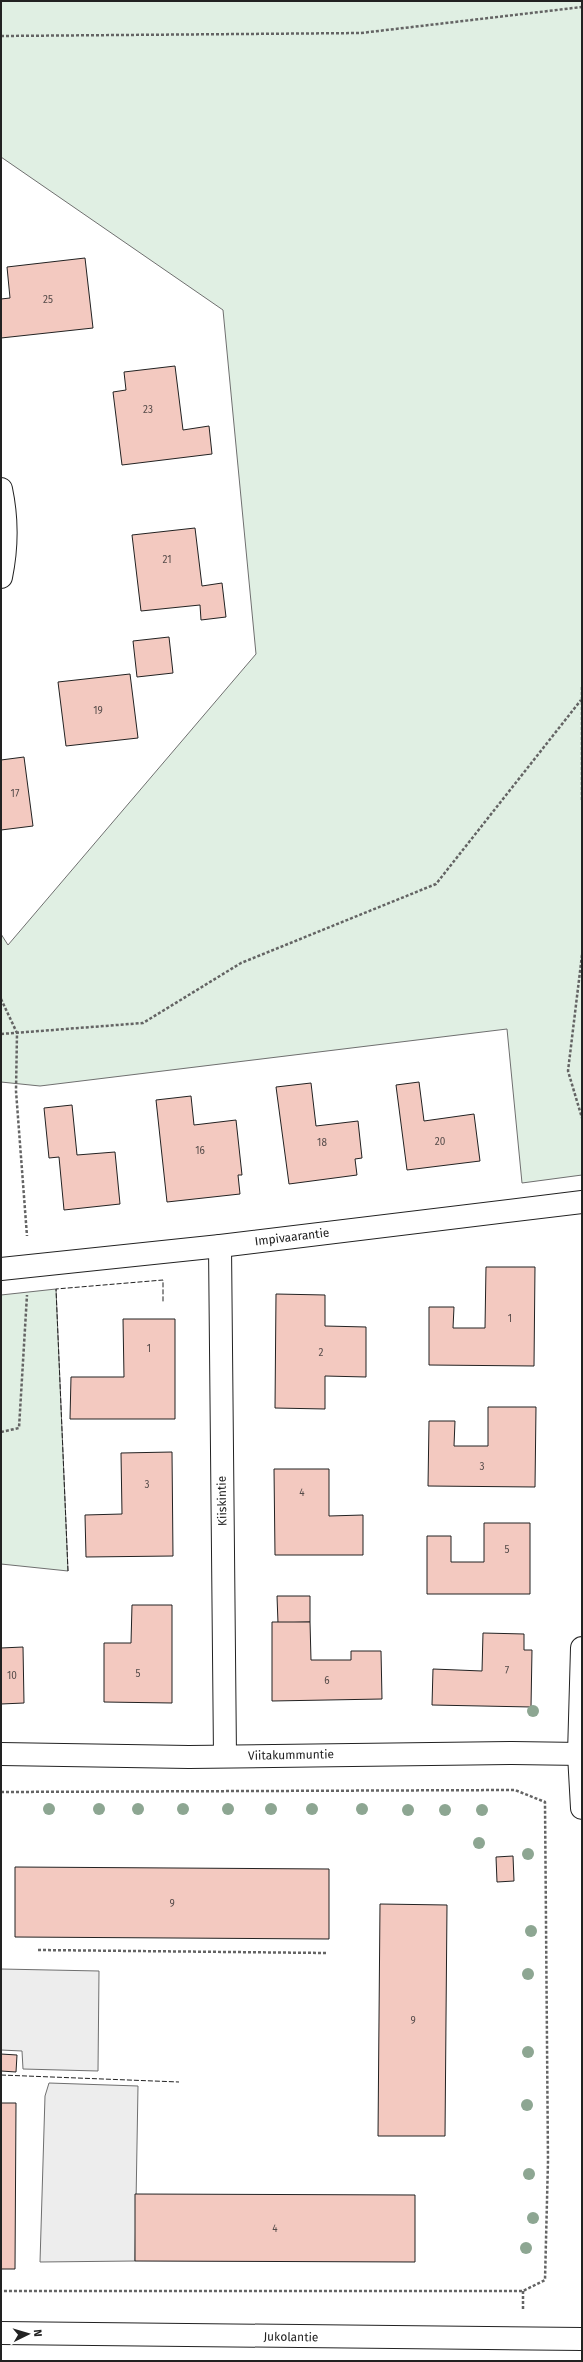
<svg xmlns="http://www.w3.org/2000/svg" width="583" height="2362" font-family="'Fira Sans',sans-serif">
	<rect width="100%" height="100%" fill="#fff"/>
	<g fill="#e0efe3" stroke="#6f6f6f">
		<polygon points="1,1 582,1 582,1175 522,1183 507,1029 40,1086 1,1082 1,934 8,945 256,654 223,310 1,157"/>
		<polygon points="56,1289 68,1571 1,1564 1,1295"/>
	</g>
	<g fill="#ededed" stroke="#6f6f6f">
		<polygon points="1,1969 99,1971 98,2071 23,2069 22,2051 1,2050"/>
		<polygon points="49,2083 138,2086 135,2261 40,2262 45,2096"/>
	</g>
	<g fill="#f3c9c0" stroke="#222">
		<polygon points="85,258 93,328 1,338 1,299 10,298 7,267"/>
		<polygon points="175,366 183,430 209,426 212,454 122,465 113,392 126,390 124,372"/>
		<polygon points="195,528 202,586 222,583 226,617 201,620 200,605 141,611 132,535"/>
		<polygon points="169,637 173,673 137,677 133,641"/>
		<polygon points="130,674 138,738 66,746 58,682"/>
		<polygon points="24,757 33,826 1,830 1,760"/>
		<polygon points="419,1082 424,1121 474,1114 480,1161 407,1170 396,1085"/>
		<polygon points="311,1083 316,1126 358,1121 362,1158 355,1159 357,1175 289,1184 276,1087"/>
		<polygon points="191,1096 194,1125 236,1120 242,1175 238,1175 240,1194 167,1202 156,1100"/>
		<polygon points="72,1105 77,1155 115,1152 120,1204 64,1210 59,1157 49,1158 44,1108"/>
		<polygon points="486,1267 535,1267 534,1366 429,1365 429,1307 454,1307 453,1328 485,1328"/>
		<polygon points="276,1294 325,1295 325,1326 366,1327 366,1377 325,1376 325,1409 275,1408"/>
		<polygon points="123,1319 175,1319 175,1419 70,1419 71,1377 124,1377"/>
		<polygon points="488,1407 536,1407 535,1487 428,1486 429,1421 455,1421 454,1446 488,1446"/>
		<polygon points="172,1452 173,1556 86,1557 85,1515 122,1514 121,1453"/>
		<polygon points="274,1469 329,1469 329,1516 363,1515 363,1555 275,1555"/>
		<polygon points="484,1523 530,1523 530,1594 427,1594 427,1536 451,1536 451,1562 484,1562"/>
		<polygon points="277,1596 310,1596 310,1622 278,1623"/>
		<polygon points="132,1605 172,1605 172,1703 104,1702 104,1643 131,1643"/>
		<polygon points="272,1622 310,1622 311,1660 351,1660 351,1651 381,1651 382,1699 272,1701"/>
		<polygon points="483,1633 524,1634 524,1650 532,1650 531,1707 432,1705 433,1669 482,1671"/>
		<polygon points="23,1647 24,1703 1,1704 1,1648"/>
		<polygon points="513,1856 514,1881 497,1882 496,1857"/>
		<polygon points="15,1867 329,1869 329,1939 15,1937"/>
		<polygon points="380,1904 447,1905 445,2136 378,2136"/>
		<polygon points="1,2054 17,2055 16,2072 1,2071"/>
		<polygon points="1,2103 16,2103 15,2269 1,2269"/>
		<polygon points="135,2194 415,2195 415,2262 135,2261"/>
	</g>
	<g fill="none" stroke-linecap="round" stroke-linejoin="round">
		<g stroke="#222" stroke-width="24">
			<g id="minor">
				<path d="M1 489C7 517 7 548 1 577"/>
				<polyline points="220,1246 225,1756"/>
				<polyline points="1,1269 220,1246 582,1202"/>
				<polyline points="582,1648 579,1754 582,1808"/>
				<polyline points="1,1754 189,1757 512,1753 582,1754"/>
				<polyline points="1,2333 582,2339"/>
			</g>
		</g>
		<g stroke="#646464" stroke-width="2.5" stroke-dasharray="3 2" stroke-linecap="butt">
			<polyline points="1,36 361,33 582,7"/>
			<polyline points="582,687 582,801"/>
			<polyline points="582,955 568,1071 582,1118"/>
			<polyline points="1,999 17,1033 16,1091 27,1236"/>
			<polyline points="1,1034 143,1023 241,963 436,884 581,700"/>
			<polyline points="1,1432 19,1428 27,1295"/>
			<polyline points="1,1792 515,1790 545,1802 548,2161 545,2280 523,2291 1,2291"/>
			<polyline points="38,1950 326,1953"/>
			<polyline points="523,2291 523,2309"/>
		</g>
		<use href="#minor" stroke="#fff" stroke-width="22"/>
		<g stroke="#222" stroke-width="1" stroke-dasharray="5 2" stroke-linecap="butt">
			<polyline points="68,1571 56,1289 163,1280 163,1303"/>
			<polyline points="1,2075 179,2082"/>
		</g>
	</g>
	<g fill="#8da692">
		<circle cx="533" cy="1711" r="6"/>
		<circle cx="49" cy="1809" r="6"/>
		<circle cx="99" cy="1809" r="6"/>
		<circle cx="138" cy="1809" r="6"/>
		<circle cx="183" cy="1809" r="6"/>
		<circle cx="228" cy="1809" r="6"/>
		<circle cx="271" cy="1809" r="6"/>
		<circle cx="312" cy="1809" r="6"/>
		<circle cx="362" cy="1809" r="6"/>
		<circle cx="408" cy="1810" r="6"/>
		<circle cx="445" cy="1810" r="6"/>
		<circle cx="482" cy="1810" r="6"/>
		<circle cx="479" cy="1843" r="6"/>
		<circle cx="528" cy="1854" r="6"/>
		<circle cx="531" cy="1931" r="6"/>
		<circle cx="528" cy="1974" r="6"/>
		<circle cx="528" cy="2052" r="6"/>
		<circle cx="527" cy="2105" r="6"/>
		<circle cx="529" cy="2174" r="6"/>
		<circle cx="533" cy="2218" r="6"/>
		<circle cx="526" cy="2248" r="6"/>
	</g>
	<g text-anchor="middle" stroke-width="3" stroke-linejoin="round" paint-order="stroke">
		<g font-size="10" fill="#564c4a">
			<text x="48" y="303">25</text>
			<text x="148" y="413">23</text>
			<text x="167" y="563">21</text>
			<text x="98" y="714">19</text>
			<text x="15" y="797">17</text>
			<text x="440" y="1145">20</text>
			<text x="322" y="1146">18</text>
			<text x="200" y="1154">16</text>
			<text x="510" y="1322">1</text>
			<text x="149" y="1352">1</text>
			<text x="321" y="1356">2</text>
			<text x="482" y="1470">3</text>
			<text x="147" y="1488">3</text>
			<text x="302" y="1496">4</text>
			<text x="507" y="1553">5</text>
			<text x="507" y="1674">7</text>
			<text x="138" y="1677">5</text>
			<text x="12" y="1679">10</text>
			<text x="327" y="1684">6</text>
			<text x="172" y="1907">9</text>
			<text x="413" y="2024">9</text>
			<text x="275" y="2232">4</text>
		</g>
		<g font-size="12" fill="#222" stroke="#fff">
			<text transform="translate(292 1237) rotate(-7)" y="4">Impivaarantie</text>
			<text transform="translate(222 1501) rotate(-91)" y="4">Kiiskintie</text>
			<text transform="translate(291 1755) rotate(-1)" y="4">Viitakummuntie</text>
			<text transform="translate(291 2337) rotate(1)" y="4">Jukolantie</text>
		</g>
	</g>
	<rect width="583" height="2362" fill="none" stroke="#222222" stroke-width="4"/>
	<g transform="translate(28 2334) rotate(85)" stroke="#ffffff" stroke-width="3" paint-order="stroke">
	<path d="M0-3L7 15L0 10L-7 15Z" fill="#222222"/>
	<text y="-6" font-size="11" font-weight="bold" text-anchor="middle" fill="#222222">N</text>
	</g>
</svg>
